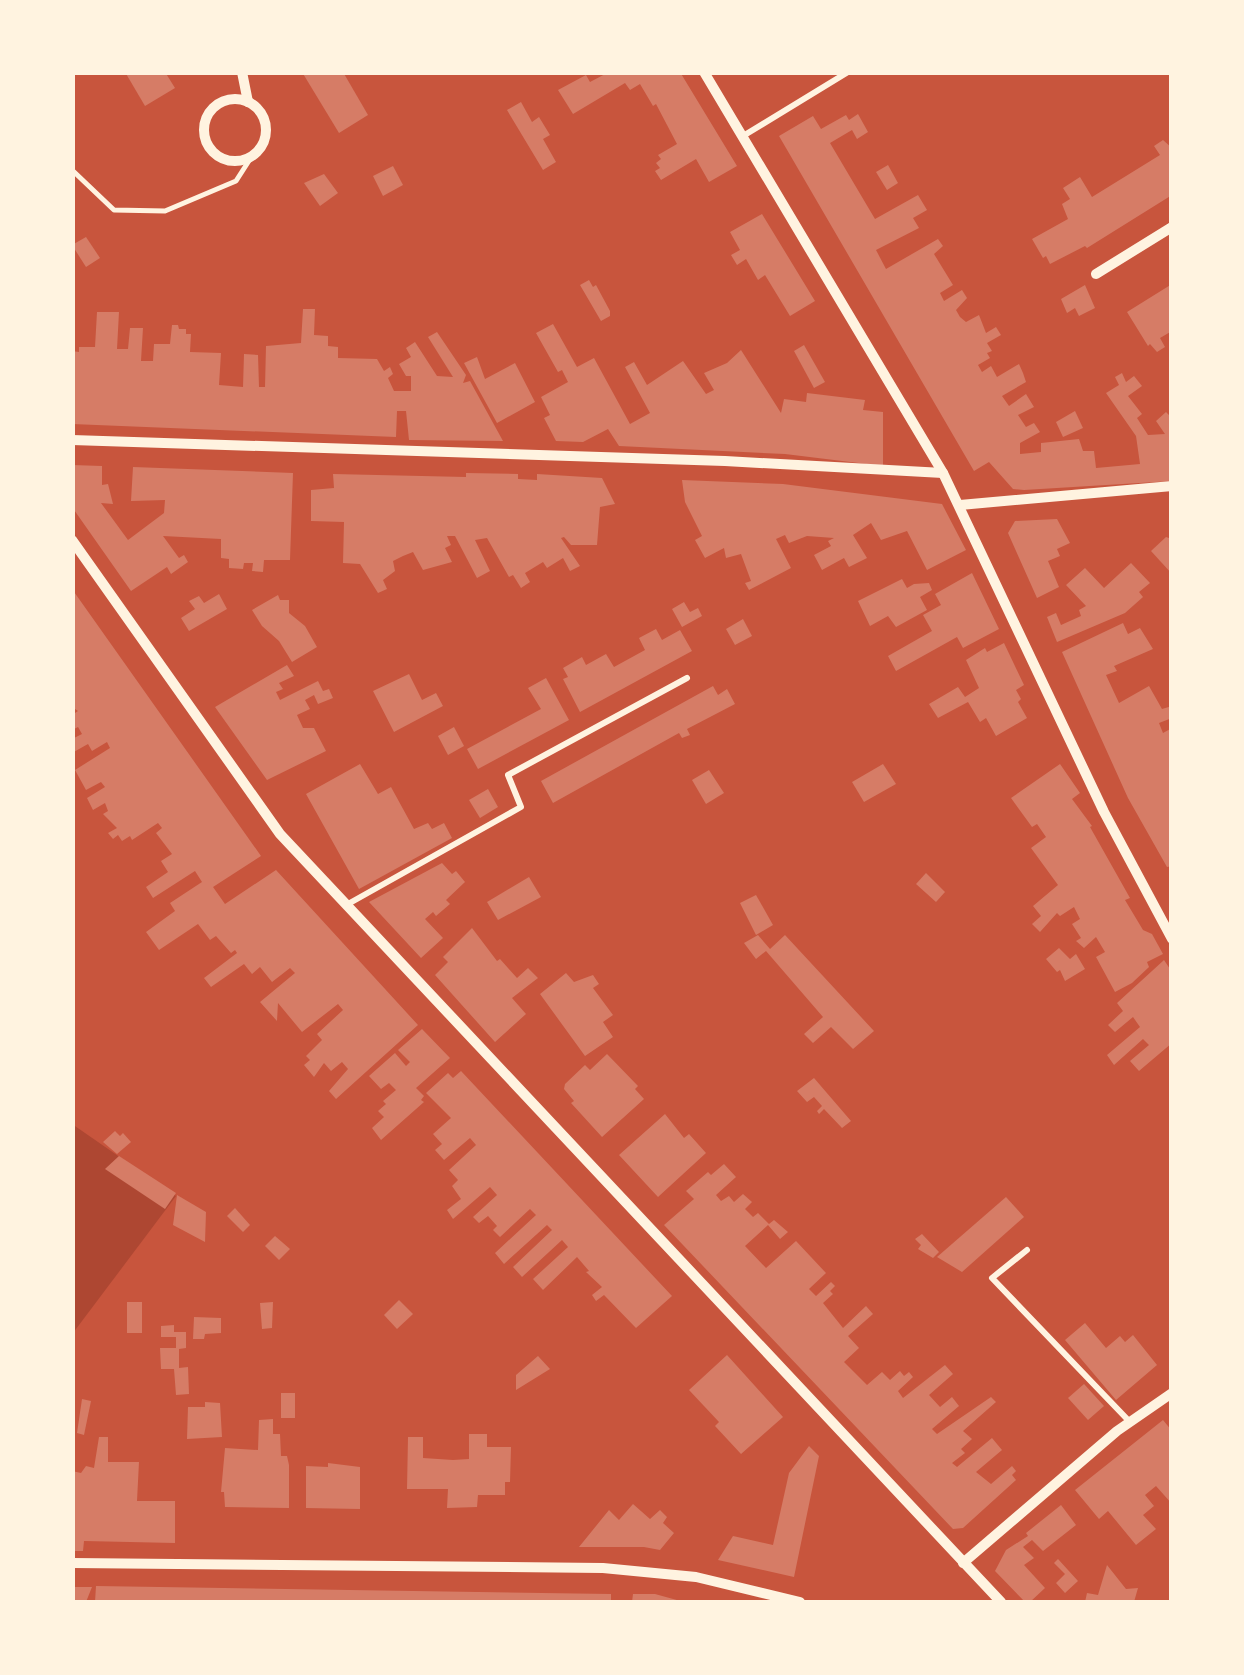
<svg xmlns="http://www.w3.org/2000/svg" width="1244" height="1675" font-family="Mulish,sans-serif">
	<rect width="100%" height="100%" fill="#c8553d"/>
	<polygon fill="#ae4732" points="72,1124 176,1196 73,1333 72,1332"/>
	<g fill="#d67c66">
		<polygon points="125,72 165,72 175,88 145,106"/>
		<polygon points="302,72 343,72 368,115 339,133"/>
		<polygon points="609,72 680,72 737,166 709,182 696,159 661,180 655,171 660,168 656,163 661,159 658,155 677,144 656,104 653,106 640,84 630,90 625,83 573,114 558,90 586,75 590,82"/>
		<polygon points="521,102 532,122 539,117 550,135 543,139 556,162 543,170 507,110"/>
		<polygon points="858,114 868,132 857,139 852,130 830,143 875,219 918,195 927,210 913,218 919,228 876,250 886,269 938,239 943,246 934,254 953,285 940,293 944,301 962,290 967,298 956,310 960,317 966,322 979,315 986,333 996,327 1001,335 987,343 992,351 987,353 990,358 978,365 982,372 991,366 997,377 1019,364 1023,373 1026,382 1002,396 1009,406 1026,394 1034,407 1018,415 1026,427 1034,423 1040,432 1020,443 1020,454 1041,452 1041,443 1079,439 1083,451 1094,451 1096,468 1140,464 1136,436 1106,393 1119,385 1115,377 1122,373 1126,382 1134,376 1142,386 1128,396 1142,414 1137,418 1148,435 1165,434 1156,421 1166,412 1172,418 1172,481 1024,490 1013,489 989,462 974,471 779,136 813,116 821,129 846,115 849,120"/>
		<polygon points="1163,140 1172,148 1172,195 1087,248 1085,246 1050,264 1046,256 1043,258 1032,239 1068,219 1062,204 1070,199 1063,188 1080,177 1092,197 1160,155 1154,146"/>
		<polygon points="888,165 898,183 887,190 876,172"/>
		<polygon points="393,166 403,185 383,196 373,176"/>
		<polygon points="324,174 338,193 320,206 304,183"/>
		<polygon points="762,214 815,301 790,316 765,275 758,280 746,259 737,265 731,255 740,250 730,232"/>
		<polygon points="86,237 100,258 86,267 72,245"/>
		<polygon points="589,280 593,287 596,285 610,311 610,316 601,321 580,285"/>
		<polygon points="1172,284 1172,331 1160,338 1165,347 1157,352 1150,344 1148,346 1127,312"/>
		<polygon points="1085,285 1095,308 1079,316 1075,308 1067,313 1061,299"/>
		<polygon points="303,309 315,309 314,335 328,336 328,346 338,347 338,358 377,359 384,371 390,367 393,374 388,378 394,391 411,391 411,376 406,376 399,364 411,357 406,348 415,342 437,376 453,377 428,337 437,332 466,375 463,383 470,381 503,441 409,440 406,411 397,411 396,437 72,424 72,351 79,352 79,347 95,347 97,312 119,312 117,349 128,349 130,328 143,328 141,361 153,361 154,344 170,344 172,325 178,325 179,329 186,329 186,334 191,334 190,352 221,353 219,385 243,387 244,354 258,355 259,387 265,387 266,346 301,343"/>
		<polygon points="553,324 577,367 594,358 630,424 650,413 625,367 634,362 647,385 683,361 706,394 714,390 704,373 727,363 741,350 781,413 784,399 806,402 807,393 865,400 863,410 883,412 883,466 785,454 619,446 608,429 583,442 556,441 544,418 550,415 541,397 568,382 562,370 558,372 536,333"/>
		<polygon points="804,345 825,382 814,388 794,351"/>
		<polygon points="477,357 485,379 515,363 535,402 497,423 464,363"/>
		<polygon points="1075,411 1083,428 1063,437 1056,422"/>
		<polygon points="72,465 102,466 102,485 108,484 113,504 101,503 128,540 164,513 165,500 131,501 133,467 293,473 290,560 264,560 263,572 252,571 253,563 244,563 243,569 229,568 229,559 221,558 221,539 163,536 179,558 184,555 188,562 171,574 167,567 131,591 72,507"/>
		<polygon points="466,473 518,474 518,479 537,480 537,474 602,478 615,504 600,507 597,545 571,545 564,537 561,538 580,566 570,571 563,558 547,568 543,562 525,573 530,582 521,588 513,575 509,577 487,538 475,540 490,571 477,578 455,536 447,536 451,545 445,548 452,562 423,570 413,552 403,556 393,561 395,571 383,580 387,589 378,593 360,564 343,563 344,522 311,521 311,490 334,488 333,474 466,477"/>
		<polygon points="682,480 783,484 942,504 966,550 927,570 907,531 881,540 871,523 853,535 867,558 849,567 844,558 822,570 814,555 831,546 828,541 834,538 807,536 789,543 785,535 776,539 791,568 749,590 745,583 751,581 741,554 726,558 724,548 705,558 695,540 702,536 685,502"/>
		<polygon points="1057,519 1070,543 1057,549 1060,556 1048,561 1059,587 1037,598 1008,533 1015,521"/>
		<polygon points="1166,537 1172,539 1172,574 1151,551"/>
		<polygon points="1131,563 1150,583 1139,592 1143,597 1125,613 1057,642 1047,617 1056,613 1061,625 1081,616 1079,610 1086,606 1066,585 1085,568 1104,588"/>
		<polygon points="972,573 999,629 963,648 957,637 896,671 888,656 932,631 923,615 941,605 935,594"/>
		<polygon points="902,579 907,588 914,584 929,583 932,590 920,597 927,610 896,627 888,616 870,626 858,601"/>
		<polygon points="72,589 261,856 213,887 225,904 276,870 418,1025 336,1099 329,1091 348,1069 342,1062 331,1071 324,1063 314,1077 304,1065 310,1060 306,1056 322,1040 317,1034 343,1010 338,1004 302,1032 278,1003 277,1021 260,1002 295,973 290,968 272,982 260,967 252,974 244,964 211,987 204,978 237,953 235,950 231,953 216,936 210,940 198,924 159,950 146,932 175,911 170,903 202,882 195,871 153,898 146,887 168,872 161,861 172,854 156,833 162,828 158,823 132,840 130,836 122,841 118,835 113,839 108,833 117,828 103,814 108,811 105,803 93,810 87,798 105,787 101,782 86,790 75,770 110,748 107,742 92,751 88,744 72,753 72,739 82,734 78,727 72,730 72,715 78,711 72,707"/>
		<polygon points="219,594 227,609 189,631 181,618 195,609 189,601 199,596 204,603"/>
		<polygon points="278,595 280,600 289,600 289,613 305,626 317,647 292,662 279,641 262,626 252,610"/>
		<polygon points="684,602 690,612 698,608 702,616 682,627 672,609"/>
		<polygon points="743,619 752,636 735,645 726,629"/>
		<polygon points="1123,623 1128,634 1140,628 1153,649 1114,666 1117,671 1106,675 1119,703 1149,686 1162,709 1172,706 1172,718 1159,723 1163,733 1172,728 1172,866 1167,867 1128,798 1062,652"/>
		<polygon points="656,629 662,640 680,630 692,651 580,712 563,679 568,677 563,668 582,657 586,665 606,654 614,667 645,650 639,638"/>
		<polygon points="1004,643 1024,685 1016,690 1021,699 1018,702 1027,718 996,736 986,718 980,722 968,702 938,718 929,704 958,687 965,697 979,688 966,660 985,648 987,652"/>
		<polygon points="287,665 294,676 279,683 283,689 276,692 280,700 318,681 323,691 329,689 333,698 318,704 314,695 305,700 310,709 297,715 303,728 314,728 326,751 267,780 215,707"/>
		<polygon points="409,674 422,700 436,693 443,706 394,732 373,691"/>
		<polygon points="546,678 569,720 478,769 467,749 541,709 528,688"/>
		<polygon points="713,686 718,695 727,689 735,704 687,729 690,735 682,738 679,733 553,803 541,781"/>
		<polygon points="454,727 464,746 448,755 438,736"/>
		<polygon points="360,764 378,794 391,787 414,829 428,823 432,829 444,823 452,838 359,889 306,794"/>
		<polygon points="883,764 896,784 864,802 852,782"/>
		<polygon points="1060,764 1080,793 1072,799 1092,826 1090,827 1130,898 1125,900 1143,930 1152,934 1163,954 1147,962 1149,967 1132,983 1115,992 1096,957 1105,952 1096,937 1084,948 1076,941 1081,938 1072,924 1080,919 1074,907 1060,916 1057,913 1040,932 1032,924 1041,916 1033,906 1058,885 1031,848 1046,837 1037,824 1032,827 1011,798"/>
		<polygon points="709,770 724,793 706,804 692,780"/>
		<polygon points="488,789 498,807 480,818 469,800"/>
		<polygon points="442,863 452,874 456,871 465,882 446,900 450,904 436,916 433,912 425,919 443,938 421,958 369,902"/>
		<polygon points="926,873 945,892 936,902 916,884"/>
		<polygon points="529,877 541,897 498,920 487,902"/>
		<polygon points="756,895 773,925 756,935 740,903"/>
		<polygon points="472,928 497,961 500,959 517,978 528,968 538,978 512,998 526,1014 495,1042 435,975 448,962 443,957"/>
		<polygon points="758,935 770,949 785,935 874,1031 853,1049 831,1027 813,1043 804,1034 823,1017 766,951 756,959 744,943"/>
		<polygon points="1059,948 1070,959 1076,954 1085,969 1065,981 1060,970 1057,972 1046,959"/>
		<polygon points="1164,960 1172,972 1172,1043 1139,1071 1130,1061 1149,1045 1143,1039 1114,1065 1107,1055 1140,1027 1133,1017 1115,1032 1108,1025 1123,1011 1117,1003"/>
		<polygon points="566,973 574,982 593,975 599,984 593,988 613,1015 603,1022 613,1037 585,1056 540,994"/>
		<polygon points="422,1029 450,1058 416,1088 424,1096 421,1100 424,1102 381,1140 372,1128 384,1117 378,1111 386,1104 383,1101 396,1090 389,1083 381,1089 369,1076 395,1053 406,1066 410,1062 398,1050"/>
		<polygon points="607,1054 638,1086 635,1089 644,1099 602,1137 571,1103 574,1101 564,1089 565,1084 585,1065 590,1070"/>
		<polygon points="461,1071 672,1296 636,1328 604,1295 596,1301 592,1295 602,1287 586,1272 589,1271 577,1257 543,1290 533,1279 568,1247 562,1240 522,1277 513,1267 552,1230 547,1225 504,1264 495,1253 536,1215 530,1209 500,1237 493,1230 497,1226 488,1216 479,1223 473,1217 497,1195 490,1187 453,1219 447,1210 461,1199 452,1186 458,1180 449,1170 476,1145 470,1138 444,1160 435,1150 442,1144 433,1134 451,1118 426,1093 448,1073 453,1078"/>
		<polygon points="814,1078 851,1121 842,1128 824,1109 819,1114 817,1111 822,1106 814,1097 807,1102 797,1091"/>
		<polygon points="665,1114 684,1138 689,1134 706,1153 658,1197 619,1155"/>
		<polygon points="115,1131 120,1136 123,1133 131,1142 117,1154 103,1142"/>
		<polygon points="119,1156 176,1193 165,1209 105,1169"/>
		<polygon points="724,1164 736,1177 716,1195 721,1201 729,1196 734,1202 743,1194 752,1202 745,1209 753,1217 758,1213 769,1224 774,1220 788,1232 780,1239 768,1225 745,1246 766,1268 796,1241 826,1273 809,1289 816,1296 831,1282 835,1286 830,1291 833,1294 823,1303 843,1328 866,1306 873,1314 848,1336 859,1348 844,1362 867,1385 882,1372 890,1380 900,1371 904,1376 909,1372 913,1377 898,1391 903,1398 945,1365 953,1374 929,1395 940,1407 952,1397 959,1406 932,1429 937,1434 991,1397 996,1402 963,1431 972,1439 961,1449 965,1453 952,1463 957,1467 992,1438 1002,1450 976,1472 991,1484 1012,1466 1016,1471 1012,1475 1016,1480 963,1528 953,1529 664,1225 694,1199 686,1191 708,1172 711,1175"/>
		<polygon points="177,1195 206,1212 205,1242 173,1225"/>
		<polygon points="1006,1197 1024,1217 962,1272 937,1257"/>
		<polygon points="235,1208 250,1225 243,1232 227,1216"/>
		<polygon points="922,1234 939,1252 933,1258 918,1249 921,1245 915,1239"/>
		<polygon points="275,1236 290,1249 279,1260 265,1246"/>
		<polygon points="399,1300 413,1314 397,1329 384,1315"/>
		<rect x="127" y="1302" width="15" height="31"/>
		<polygon points="273,1302 272,1328 262,1329 260,1303"/>
		<polygon points="194,1317 221,1318 221,1333 205,1334 204,1339 193,1339"/>
		<polygon points="1085,1323 1106,1348 1120,1336 1125,1342 1133,1335 1157,1365 1116,1400 1065,1340"/>
		<polygon points="174,1325 174,1332 186,1332 186,1348 179,1349 179,1368 188,1367 189,1394 176,1395 174,1369 161,1369 160,1348 176,1348 176,1337 161,1337 161,1326"/>
		<polygon points="727,1355 783,1417 741,1454 715,1426 719,1422 689,1390"/>
		<polygon points="538,1356 550,1369 516,1390 516,1375"/>
		<polygon points="1084,1384 1104,1406 1088,1420 1068,1398"/>
		<rect x="281" y="1393" width="14" height="25"/>
		<polygon points="82,1399 91,1401 84,1435 77,1433"/>
		<polygon points="205,1402 220,1403 222,1437 187,1439 188,1407 205,1407"/>
		<polygon points="273,1419 273,1434 280,1434 281,1456 287,1456 289,1465 289,1508 225,1507 224,1492 221,1492 225,1448 258,1450 259,1420"/>
		<polygon points="1163,1420 1172,1431 1172,1504 1156,1486 1145,1495 1154,1506 1143,1515 1156,1529 1136,1545 1108,1511 1099,1519 1075,1490"/>
		<polygon points="469,1434 487,1434 487,1447 511,1447 510,1482 505,1482 505,1495 478,1495 477,1507 447,1508 448,1489 407,1489 408,1437 423,1437 423,1458 453,1460 469,1459"/>
		<polygon points="99,1437 108,1437 108,1462 139,1462 137,1501 175,1501 175,1543 84,1541 83,1551 72,1551 72,1471 81,1473 86,1466 94,1468"/>
		<polygon points="809,1446 819,1456 794,1577 718,1560 733,1536 773,1545 789,1473"/>
		<polygon points="328,1463 360,1467 360,1509 306,1508 306,1466 328,1467"/>
		<polygon points="633,1504 650,1519 660,1510 667,1517 663,1523 674,1533 660,1550 644,1547 579,1547 609,1510 619,1520"/>
		<polygon points="1061,1505 1076,1525 1043,1551 1032,1540 1023,1547 1034,1558 1024,1565 1045,1588 1030,1602 1025,1602 995,1571 1006,1550 1028,1536 1026,1533"/>
		<polygon points="1058,1559 1078,1581 1065,1593 1056,1583 1065,1574 1054,1563"/>
		<polygon points="1107,1565 1126,1589 1138,1588 1134,1602 1085,1602 1087,1593 1098,1595"/>
		<polygon points="96,1586 611,1594 611,1602 95,1602"/>
		<polygon points="72,1587 92,1587 86,1602 72,1602"/>
		<polygon points="633,1594 655,1594 684,1602 632,1602"/>
	</g>
	<g fill="none" stroke-linecap="round" stroke-linejoin="round">
		<polyline stroke="#fff3e0" stroke-width="5" points="72,170 114,210 165,211 236,181 252,156"/>
		<g stroke="#fff3e0" stroke-width="6">
			<polyline points="743,136 848,72"/>
			<polyline points="348,904 521,807 508,775 687,678"/>
			<polyline points="1027,1250 992,1278 1129,1421"/>
		</g>
		<g stroke="#fff3e0" stroke-width="10">
			<polyline points="242,72 248,102"/>
			<polyline points="704,72 943,473 1104,812 1172,939"/>
			<circle cx="235" cy="130" r="31"/>
			<polyline points="1096,274 1172,227"/>
			<polyline points="72,440 725,461 943,473"/>
			<polyline points="960,505 1172,486"/>
			<polyline points="72,540 280,834 1001,1602"/>
			<polyline points="72,1563 603,1568 696,1577 800,1602"/>
			<polyline points="963,1563 1117,1431 1172,1393"/>
		</g>
	</g>
	<rect width="1244" height="1675" fill="none" stroke="#fff3e0" stroke-width="150"/>
</svg>
